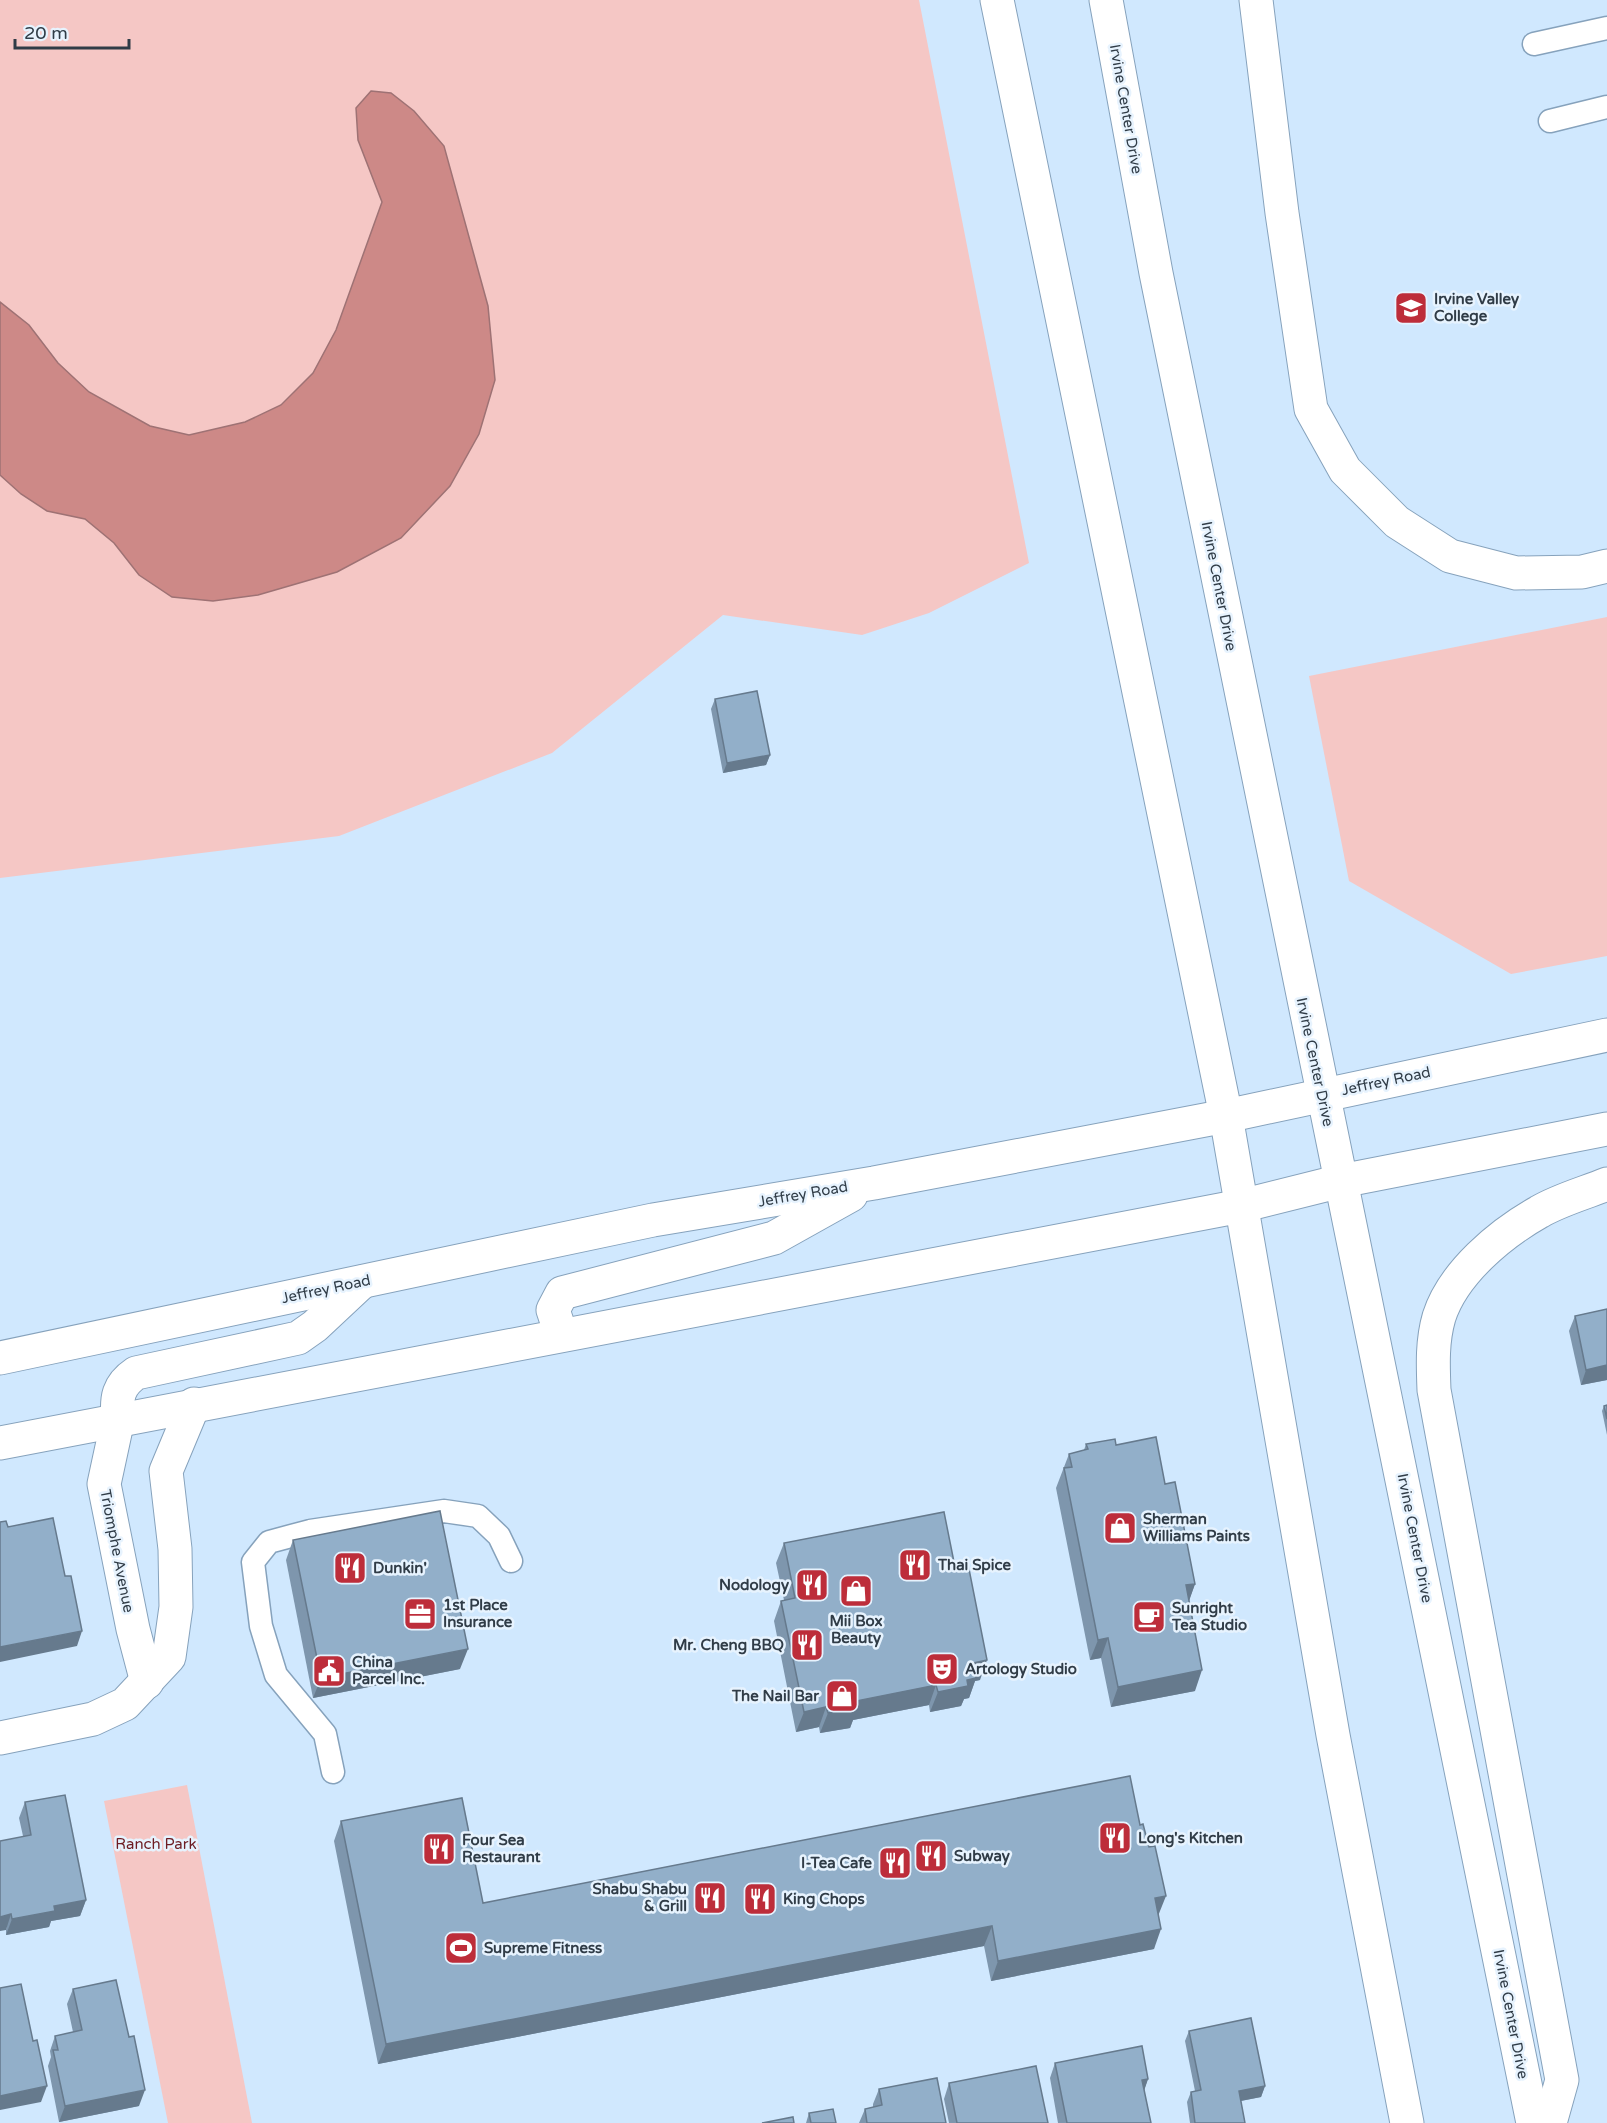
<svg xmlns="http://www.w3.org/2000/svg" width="1607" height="2123" font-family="'Varela Round',sans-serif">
	<rect width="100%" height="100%" fill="#d0e8fe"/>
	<g fill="#f5c7c5">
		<polygon points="0,0 919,0 1029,563 929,613 862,635 723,615 552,753 339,836 0,878"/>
		<polygon points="1607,617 1607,956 1511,974 1349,881 1309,676"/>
		<polygon points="187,1785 252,2123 168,2123 104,1801"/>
	</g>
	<polygon fill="#cd8987" stroke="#9e7274" stroke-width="1.5" points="371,91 391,93 414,111 444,146 488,306 495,380 479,434 450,486 401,538 337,572 258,595 213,601 172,597 139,575 114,543 85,519 47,511 21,494 0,475 0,302 29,325 58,363 89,392 150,426 189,435 245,422 281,405 313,373 336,330 382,202 358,140 356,108"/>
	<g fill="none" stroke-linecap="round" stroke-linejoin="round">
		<g stroke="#86a2bc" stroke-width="25">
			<g id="service">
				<polyline points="1534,44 1607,28"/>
				<polyline points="1550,121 1607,107"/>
				<polyline points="333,1772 325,1734 276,1675 261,1626 253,1562 269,1542 310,1531 444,1511 478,1516 499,1536 511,1561"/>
			</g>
		</g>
		<g stroke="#86a2bc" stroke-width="35">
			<polyline id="minor" points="1256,0 1282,213 1311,409 1345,470 1397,522 1450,556 1516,573 1582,572 1607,566"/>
		</g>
		<g stroke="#86a2bc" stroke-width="35">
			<g id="tertiary">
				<polyline points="118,1419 104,1484 133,1629 147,1682"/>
				<polyline points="0,1738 93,1719 125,1704 169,1657 176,1607 175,1549 166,1471 194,1404"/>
			</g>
		</g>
		<g stroke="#86a2bc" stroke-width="35">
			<g id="primary">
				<polyline points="997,0 1226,1116 1333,1735 1407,2123"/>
				<polyline points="1106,0 1156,273 1533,2123"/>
				<polyline points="561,1334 553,1310 562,1293 774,1238 851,1195"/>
				<polyline points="0,1358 653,1220 874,1183 1226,1116 1607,1035"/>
				<path d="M118 1419C116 1398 118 1385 136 1373L298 1338 315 1326 362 1282"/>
				<polyline points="0,1443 1241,1206 1341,1181 1607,1129"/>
				<path d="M1550 2123 1562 2080 1434 1390C1433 1365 1432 1341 1439 1317 1453 1273 1500 1234 1539 1212 1559 1200 1585 1193 1607 1184"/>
			</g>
		</g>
		<use href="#service" stroke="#fff" stroke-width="22"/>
		<use href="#minor" stroke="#fff" stroke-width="33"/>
		<use href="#tertiary" stroke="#fff" stroke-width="33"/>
		<use href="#primary" stroke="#fff" stroke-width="33"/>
	</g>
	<g fill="#7e96ad">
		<polygon points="715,699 770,755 766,765 723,773 711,709"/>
		<polygon points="1607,1309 1607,1380 1581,1385 1569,1331 1575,1316"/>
		<polygon points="1607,1405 1607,1435 1602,1411 1604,1406"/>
		<polygon points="1086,1444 1116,1445 1165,1484 1195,1584 1189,1600 1195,1691 1111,1707 1101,1658 1090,1660 1056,1488 1069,1454 1084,1450"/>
		<polygon points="293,1540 460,1669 313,1698 286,1560"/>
		<polygon points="784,1543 955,1567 980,1680 975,1681 969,1698 964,1699 961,1706 930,1712 929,1705 853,1720 850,1728 820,1733 819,1727 796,1732 774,1621 781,1601 784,1600 776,1563"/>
		<polygon points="25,1802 86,1900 80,1916 51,1921 49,1927 6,1935 6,1930 23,1836 19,1818"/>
		<polygon points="341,1821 483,1903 1158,1916 1154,1949 991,1981 984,1946 378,2064 334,1841"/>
		<polygon points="73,1989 139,2106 59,2122 48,2066 51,2057 50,2051 55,2036 73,2032 67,2004"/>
		<polygon points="1189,2031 1265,2086 1261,2097 1241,2101 1245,2123 1190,2123 1187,2102 1191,2092 1195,2091 1185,2041"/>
		<polygon points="1055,2063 1148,2079 1144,2090 1151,2123 1058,2123 1050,2078"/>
		<polygon points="949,2083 1048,2123 949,2123 944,2099"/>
		<polygon points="879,2089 946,2123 859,2123 865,2109 873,2107 873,2104"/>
		<polygon points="809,2113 836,2123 806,2123"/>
	</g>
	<g fill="#667a8d">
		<polygon points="770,755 766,765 723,773 727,763"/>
		<polygon points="1607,1365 1607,1380 1581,1385 1586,1370"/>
		<polygon points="1195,1584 1188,1604 1186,1585"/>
		<polygon points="82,1631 77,1646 0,1662 0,1647"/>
		<polygon points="1108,1638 1101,1658 1090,1660 1098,1640"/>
		<polygon points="468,1649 460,1669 313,1698 321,1678"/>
		<polygon points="987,1660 980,1680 975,1681 969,1698 964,1699 961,1706 930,1712 938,1692 973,1663"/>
		<polygon points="1202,1670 1195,1691 1111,1707 1118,1687"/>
		<polygon points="936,1685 929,1705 853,1720 850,1728 820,1733 828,1713 856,1701"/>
		<polygon points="826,1707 819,1727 796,1732 804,1712"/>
		<polygon points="1166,1896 1158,1916 1155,1898"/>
		<polygon points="86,1900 80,1916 51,1921 49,1927 6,1935 12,1919 54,1906"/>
		<polygon points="11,1914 6,1930 0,1931 0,1917"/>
		<polygon points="992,1926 984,1946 378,2064 386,2044"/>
		<polygon points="1161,1929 1154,1949 991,1981 998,1961"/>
		<polygon points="1148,2079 1143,2094 1142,2080"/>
		<polygon points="47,2086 41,2102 0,2110 0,2096"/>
		<polygon points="1265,2086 1261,2097 1235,2102 1239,2091"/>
		<polygon points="145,2090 139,2106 59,2122 65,2106"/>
	</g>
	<g fill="#92afc9" stroke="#667a8d" stroke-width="1.5">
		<polygon points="757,691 770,755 727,763 715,699"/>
		<polygon points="1607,1309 1607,1365 1586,1370 1575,1316"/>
		<polygon points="1607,1405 1607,1419 1604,1406"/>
		<polygon points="1156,1437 1165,1484 1175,1482 1195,1584 1186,1585 1202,1670 1118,1687 1108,1638 1098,1640 1064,1468 1072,1467 1069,1454 1088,1449 1086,1444 1115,1439 1116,1445"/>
		<polygon points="440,1511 468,1649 321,1678 293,1540"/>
		<polygon points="944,1512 955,1567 968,1564 987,1660 973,1663 976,1678 967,1680 968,1686 938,1692 936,1685 856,1701 857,1708 828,1713 826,1707 804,1712 781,1601 795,1598 784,1543"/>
		<polygon points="53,1518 65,1576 71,1576 82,1631 0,1647 0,1522 6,1521 8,1527"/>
		<polygon points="1130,1776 1140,1825 1143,1824 1149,1847 1155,1846 1166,1896 1155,1898 1161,1929 998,1961 992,1926 386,2044 341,1821 462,1798 483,1903"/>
		<polygon points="65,1795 86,1900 54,1906 55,1911 12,1919 11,1914 0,1917 0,1841 31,1835 25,1802"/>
		<polygon points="116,1980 129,2037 134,2036 145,2090 65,2106 53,2050 58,2050 55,2036 82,2030 73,1989"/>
		<polygon points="21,1984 33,2041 37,2040 47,2086 0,2096 0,1988"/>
		<polygon points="1251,2018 1265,2086 1239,2091 1245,2123 1195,2123 1191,2092 1201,2090 1189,2031"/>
		<polygon points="1142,2046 1148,2079 1142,2080 1151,2123 1067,2123 1055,2063"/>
		<polygon points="1036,2066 1048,2123 957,2123 949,2083"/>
		<polygon points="937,2078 946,2123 867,2123 865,2109 882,2105 879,2089"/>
		<polygon points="833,2109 836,2123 811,2123 809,2113"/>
		<polygon points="793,2117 794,2123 762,2123"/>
	</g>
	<defs>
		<g id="university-square" transform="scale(1.725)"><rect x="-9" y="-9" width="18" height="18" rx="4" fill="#bd2d3a" stroke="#e7f3fe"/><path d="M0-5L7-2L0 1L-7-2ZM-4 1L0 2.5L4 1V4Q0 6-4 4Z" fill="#fff"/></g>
		<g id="shop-square" transform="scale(1.725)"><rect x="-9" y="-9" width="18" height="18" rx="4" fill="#bd2d3a" stroke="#e7f3fe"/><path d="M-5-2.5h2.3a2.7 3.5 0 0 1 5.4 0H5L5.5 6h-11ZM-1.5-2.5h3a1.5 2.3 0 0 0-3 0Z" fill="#fff"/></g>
		<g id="restaurant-square" transform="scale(1.725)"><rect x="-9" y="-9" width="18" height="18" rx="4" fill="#bd2d3a" stroke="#e7f3fe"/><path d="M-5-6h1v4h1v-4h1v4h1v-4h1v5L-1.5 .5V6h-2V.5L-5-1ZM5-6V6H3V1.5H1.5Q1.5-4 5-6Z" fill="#fff"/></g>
		<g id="office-square" transform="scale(1.725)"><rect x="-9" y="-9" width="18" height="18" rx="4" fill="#bd2d3a" stroke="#e7f3fe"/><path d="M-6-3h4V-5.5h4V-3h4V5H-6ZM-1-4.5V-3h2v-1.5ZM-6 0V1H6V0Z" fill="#fff"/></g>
		<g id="cafe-square" transform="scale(1.725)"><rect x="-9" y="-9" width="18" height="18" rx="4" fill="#bd2d3a" stroke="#e7f3fe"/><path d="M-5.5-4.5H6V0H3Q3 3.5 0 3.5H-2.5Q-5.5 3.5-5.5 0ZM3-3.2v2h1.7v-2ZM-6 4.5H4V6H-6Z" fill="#fff"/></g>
		<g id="theatre-square" transform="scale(1.725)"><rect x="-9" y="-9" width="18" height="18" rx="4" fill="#bd2d3a" stroke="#e7f3fe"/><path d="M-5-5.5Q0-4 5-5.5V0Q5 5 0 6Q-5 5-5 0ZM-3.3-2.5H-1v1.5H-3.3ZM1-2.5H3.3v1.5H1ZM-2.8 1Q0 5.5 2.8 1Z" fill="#fff"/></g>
		<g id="civic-square" transform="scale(1.725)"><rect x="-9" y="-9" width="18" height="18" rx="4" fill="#bd2d3a" stroke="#e7f3fe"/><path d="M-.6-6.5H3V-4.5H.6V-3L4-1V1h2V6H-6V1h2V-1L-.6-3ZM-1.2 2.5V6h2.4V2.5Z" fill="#fff"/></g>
		<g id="stadium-square" transform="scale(1.725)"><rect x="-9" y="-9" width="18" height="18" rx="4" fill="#bd2d3a" stroke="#e7f3fe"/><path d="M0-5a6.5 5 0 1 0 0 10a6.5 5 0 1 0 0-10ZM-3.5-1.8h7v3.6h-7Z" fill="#fff"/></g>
	</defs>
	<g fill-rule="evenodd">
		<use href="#university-square" x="1411" y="308"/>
		<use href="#shop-square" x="1120" y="1528"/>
		<use href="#restaurant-square" x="915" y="1565"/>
		<use href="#restaurant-square" x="350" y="1568"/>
		<use href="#restaurant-square" x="812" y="1585"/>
		<use href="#shop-square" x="856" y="1591"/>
		<use href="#office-square" x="420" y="1614"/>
		<use href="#cafe-square" x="1149" y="1617"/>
		<use href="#restaurant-square" x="807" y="1645"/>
		<use href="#theatre-square" x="942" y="1669"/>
		<use href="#civic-square" x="329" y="1671"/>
		<use href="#shop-square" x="842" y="1696"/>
		<use href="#restaurant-square" x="1115" y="1838"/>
		<use href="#restaurant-square" x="439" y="1849"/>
		<use href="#restaurant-square" x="931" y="1856"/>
		<use href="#restaurant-square" x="895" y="1863"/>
		<use href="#restaurant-square" x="710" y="1898"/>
		<use href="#restaurant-square" x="760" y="1899"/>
		<use href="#stadium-square" x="461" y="1948"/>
	</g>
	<g text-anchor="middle" stroke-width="5" stroke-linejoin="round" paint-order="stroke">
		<g font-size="15" fill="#303c47" stroke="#e7f3fe">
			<text transform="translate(1126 109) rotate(80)" y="5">Irvine Center Drive</text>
			<text transform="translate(1219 586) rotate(79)" y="5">Irvine Center Drive</text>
			<text transform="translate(1315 1062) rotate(78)" y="5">Irvine Center Drive</text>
			<text transform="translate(1386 1081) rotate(-12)" y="5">Jeffrey Road</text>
			<text transform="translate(803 1194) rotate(-10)" y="5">Jeffrey Road</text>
			<text transform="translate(326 1289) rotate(-12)" y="5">Jeffrey Road</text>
			<text transform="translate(1415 1538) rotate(79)" y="5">Irvine Center Drive</text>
			<text transform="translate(117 1551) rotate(79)" y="5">Triomphe Avenue</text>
			<text transform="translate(1511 2014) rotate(79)" y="5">Irvine Center Drive</text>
		</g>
		<g font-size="15" font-weight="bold" fill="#303c47" stroke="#e7f3fe" text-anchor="start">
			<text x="1434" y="304">Irvine Valley<tspan x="1434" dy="17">College</tspan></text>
			<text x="1143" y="1524">Sherman<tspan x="1143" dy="17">Williams Paints</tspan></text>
			<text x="938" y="1570">Thai Spice</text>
			<text x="373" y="1573">Dunkin'</text>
			<text x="789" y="1590" text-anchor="end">Nodology</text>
			<text x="443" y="1610">1st Place<tspan x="443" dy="17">Insurance</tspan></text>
			<text x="1172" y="1613">Sunright<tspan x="1172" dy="17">Tea Studio</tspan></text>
			<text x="856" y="1626" text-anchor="middle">Mii Box<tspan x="856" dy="17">Beauty</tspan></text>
			<text x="784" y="1650" text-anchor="end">Mr. Cheng BBQ</text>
			<text x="352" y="1667">China<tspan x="352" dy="17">Parcel Inc.</tspan></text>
			<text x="965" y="1674">Artology Studio</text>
			<text x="819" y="1701" text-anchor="end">The Nail Bar</text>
			<text x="1138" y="1843">Long's Kitchen</text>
			<text x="462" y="1845">Four Sea<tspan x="462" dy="17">Restaurant</tspan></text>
			<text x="954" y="1861">Subway</text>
			<text x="872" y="1868" text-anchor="end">I-Tea Cafe</text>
			<text x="687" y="1894" text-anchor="end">Shabu Shabu<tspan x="687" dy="17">&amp; Grill</tspan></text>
			<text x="783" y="1904">King Chops</text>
			<text x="484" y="1953">Supreme Fitness</text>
		</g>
		<g font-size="15" fill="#6d1c22" stroke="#e7f3fe">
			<text x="156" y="1849">Ranch Park</text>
		</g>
	</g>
	<path d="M15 39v9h114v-9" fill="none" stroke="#303c47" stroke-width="3"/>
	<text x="24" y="39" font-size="18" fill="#303c47" stroke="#e7f3fe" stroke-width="4.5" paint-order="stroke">20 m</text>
</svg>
